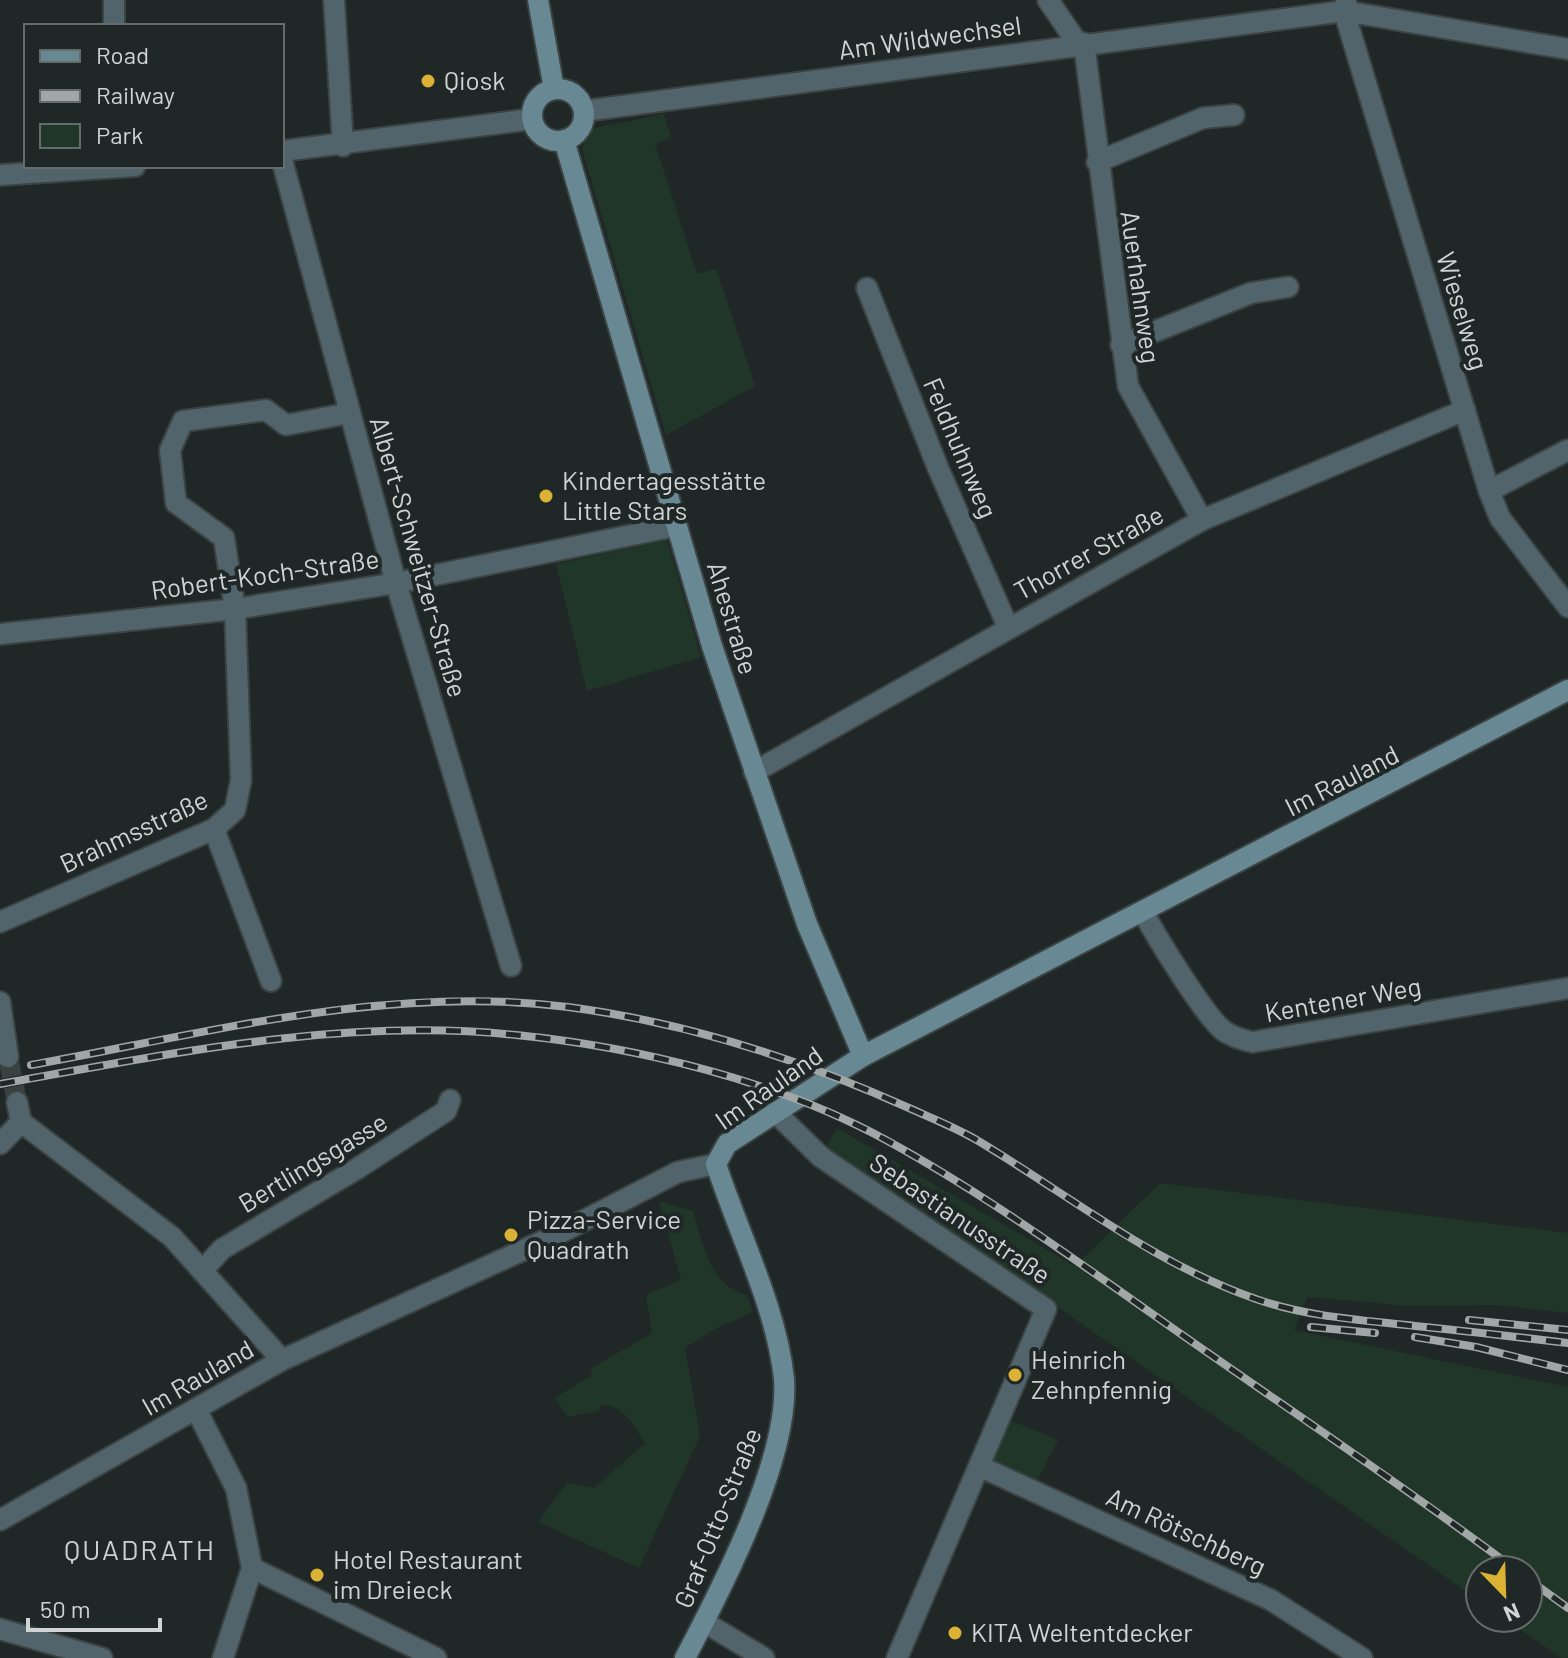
<svg xmlns="http://www.w3.org/2000/svg" width="1568" height="1658" font-family="Barlow,sans-serif">
	<rect width="100%" height="100%" fill="#202727"/>
	<g fill="#203628">
		<polygon points="664,114 671,138 655,144 697,274 716,269 755,386 666,435 582,149 587,135 595,128"/>
		<polygon points="667,540 701,657 587,691 556,564"/>
		<polygon points="837,1128 1075,1266 1160,1183 1568,1233 1568,1313 1494,1305 1409,1306 1307,1297 1294,1330 1568,1387 1568,1658 1561,1658 1504,1618 1528,1618 1528,1570 1480,1570 1480,1601 1043,1297 823,1152"/>
		<path d="M659 1201 693 1211C703 1243 710 1287 747 1295L753 1312 715 1329 685 1348 700 1436 639 1568 538 1522 567 1483 594 1488 645 1443C634 1427 622 1402 600 1406L599 1411 568 1417 555 1398 593 1374 590 1369 652 1333 646 1295 681 1280Z"/>
		<polygon points="1010,1420 1058,1440 1036,1483 989,1463"/>
	</g>
	<g fill="none" stroke-linecap="round" stroke-linejoin="round">
		<polyline stroke="#3a4141" stroke-width="20" stroke-dasharray="20 10" stroke-linecap="butt" points="8,1057 17,1102"/>
		<g stroke="#3c4343" stroke-width="24">
			<g id="street">
				<polyline points="114,0 114,26"/>
				<polyline points="334,0 343,146"/>
				<polyline points="1048,0 1078,44"/>
				<polyline points="1346,2 1344,11 1489,491 1500,518 1568,607"/>
				<polyline points="1084,43 1128,386 1202,520"/>
				<polyline points="584,111 1344,11 1568,49"/>
				<polyline points="282,151 532,119"/>
				<polyline points="282,160 396,583 511,966"/>
				<polyline points="1097,162 1203,118 1234,115"/>
				<polyline points="0,175 135,166"/>
				<polyline points="867,288 938,468 1008,627"/>
				<polyline points="1121,345 1251,293 1288,287"/>
				<polyline points="1489,491 1568,450"/>
				<polyline points="0,634 235,609 396,583 676,526"/>
				<polyline points="754,772 1202,520 1465,410"/>
				<polyline points="214,829 271,981"/>
				<path d="M1143 912C1156 936 1205 1017 1224 1031 1233 1037 1242 1040 1253 1042L1568 988"/>
				<polyline points="0,922 214,829 235,810 241,780 235,609 224,538 176,503 170,450 183,421 266,410 286,425 350,413"/>
				<polyline points="0,1002 8,1057"/>
				<polyline points="17,1102 21,1122 172,1237 282,1360"/>
				<polyline points="775,1112 821,1157 1046,1309 897,1658"/>
				<polyline points="0,1144 21,1122"/>
				<polyline points="202,1271 222,1249 355,1170 446,1111 450,1100"/>
				<polyline points="196,1409 236,1488 252,1568 223,1658"/>
				<polyline points="981,1467 1271,1600 1362,1658"/>
				<polyline points="0,1520 282,1360 552,1237 678,1172 716,1164"/>
				<polyline points="252,1568 436,1658"/>
				<polyline points="704,1622 764,1658"/>
				<polyline points="0,1629 102,1658"/>
			</g>
		</g>
		<g stroke="#3c4343" stroke-width="24">
			<g id="secondary">
				<polyline points="538,0 554,89"/>
				<circle cx="558" cy="115" r="26"/>
				<polyline points="564,140 712,646 807,924 863,1056"/>
				<path d="M685 1658C722 1588 790 1457 784 1379 777 1309 738 1232 716 1164L727 1144 863 1056 1568 690"/>
			</g>
		</g>
		<use href="#street" stroke="#51646c" stroke-width="20"/>
		<use href="#secondary" stroke="#688894" stroke-width="20"/>
		<g stroke="#a1a6a6" stroke-width="8">
			<g id="rail">
				<path d="M31 1065C208 1033 388 984 568 1007 684 1022 802 1060 909 1108 931 1118 954 1127 975 1139 1068 1194 1152 1263 1256 1299 1307 1317 1362 1320 1415 1326 1466 1331 1517 1337 1568 1343"/>
				<path d="M0 1084C169 1054 344 1017 516 1035 638 1047 778 1081 886 1140 996 1200 1097 1276 1201 1348 1306 1421 1413 1493 1516 1570"/>
				<polyline points="1469,1320 1568,1330"/>
				<polyline points="1311,1327 1375,1333"/>
				<polyline points="1415,1337 1476,1347 1568,1370"/>
				<polyline points="1528,1579 1568,1608"/>
			</g>
		</g>
		<use href="#rail" stroke="#202727" stroke-width="5" stroke-dasharray="15" stroke-linecap="butt"/>
	</g>
	<g fill="#dbb233" stroke="#202727" stroke-width="3">
		<circle cx="428" cy="81" r="8"/>
		<circle cx="546" cy="496" r="8"/>
		<circle cx="511" cy="1235" r="8"/>
		<circle cx="1015" cy="1375" r="8"/>
		<circle cx="317" cy="1575" r="8"/>
		<circle cx="955" cy="1633" r="8"/>
	</g>
	<g text-anchor="middle" stroke-width="8" stroke-linejoin="round" paint-order="stroke">
		<g font-size="26" fill="#d0d4d4" stroke="#202727">
			<text transform="translate(930 38) rotate(-8)" y="9">Am Wildwechsel</text>
			<text transform="translate(1140 287) rotate(82)" y="9">Auerhahnweg</text>
			<text transform="translate(1462 311) rotate(73)" y="9">Wieselweg</text>
			<text transform="translate(960 448) rotate(67)" y="9">Feldhuhnweg</text>
			<text transform="translate(1089 553) rotate(-29)" y="9">Thorrer Straße</text>
			<text transform="translate(418 557) rotate(74)" y="9">Albert-Schweitzer-Straße</text>
			<text transform="translate(265 575) rotate(-8)" y="9">Robert-Koch-Straße</text>
			<text transform="translate(732 618) rotate(73)" y="9">Ahestraße</text>
			<text transform="translate(1342 781) rotate(-27)" y="9">Im Rauland</text>
			<text transform="translate(134 832) rotate(-25)" y="9">Brahmsstraße</text>
			<text transform="translate(1343 1000) rotate(-10)" y="9">Kentener Weg</text>
			<text transform="translate(769 1088) rotate(-35)" y="9">Im Rauland</text>
			<text transform="translate(313 1163) rotate(-31)" y="9">Bertlingsgasse</text>
			<text transform="translate(960 1219) rotate(34)" y="9">Sebastianusstraße</text>
			<text transform="translate(198 1378) rotate(-30)" y="9">Im Rauland</text>
			<text transform="translate(718 1518) rotate(-68)" y="9">Graf-Otto-Straße</text>
			<text transform="translate(1186 1532) rotate(25)" y="9">Am Rötschberg</text>
		</g>
		<g font-size="26" fill="#d0d4d4" stroke="#202727" text-anchor="start">
			<text x="444" y="90">Qiosk</text>
			<text x="562" y="490">Kindertagesstätte<tspan x="562" dy="30">Little Stars</tspan></text>
			<text x="527" y="1229">Pizza-Service<tspan x="527" dy="30">Quadrath</tspan></text>
			<text x="1031" y="1369">Heinrich<tspan x="1031" dy="30">Zehnpfennig</tspan></text>
			<text x="333" y="1569">Hotel Restaurant<tspan x="333" dy="30">im Dreieck</tspan></text>
			<text x="971" y="1642">KITA Weltentdecker</text>
		</g>
		<g font-size="28" letter-spacing="2" fill="#c9d2d3" stroke="#202727">
			<text x="140" y="1560">QUADRATH</text>
		</g>
	</g>
	<rect x="24" y="24" width="260" height="144" fill="#202727" stroke="#666c6c" stroke-width="2"/>
	<rect x="40" y="50" width="40" height="12" fill="#688894" stroke="#666c6c" stroke-width="2"/>
	<text x="96" y="64" font-size="24" fill="#d0d4d4">Road</text>
	<rect x="40" y="90" width="40" height="12" fill="#a1a6a6" stroke="#666c6c" stroke-width="2"/>
	<text x="96" y="104" font-size="24" fill="#d0d4d4">Railway</text>
	<rect x="40" y="124" width="40" height="24" fill="#203628" stroke="#666c6c" stroke-width="2"/>
	<text x="96" y="144" font-size="24" fill="#d0d4d4">Park</text>
	<g transform="translate(1504 1594) rotate(157)"><circle r="38" fill="#202727" stroke="#666c6c" stroke-width="2"/>
	<path d="M0-6L14 30L0 20L-14 30Z" fill="#dbb233"/>
	<text y="-12" font-size="22" font-weight="bold" text-anchor="middle" fill="#d0d4d4">N</text>
	</g>
	<path d="M28 1618v12h132v-12" fill="none" stroke="#d0d4d4" stroke-width="4"/>
	<text x="40" y="1618" font-size="24" fill="#d0d4d4" stroke="#202727" stroke-width="6" paint-order="stroke">50 m</text>
</svg>
